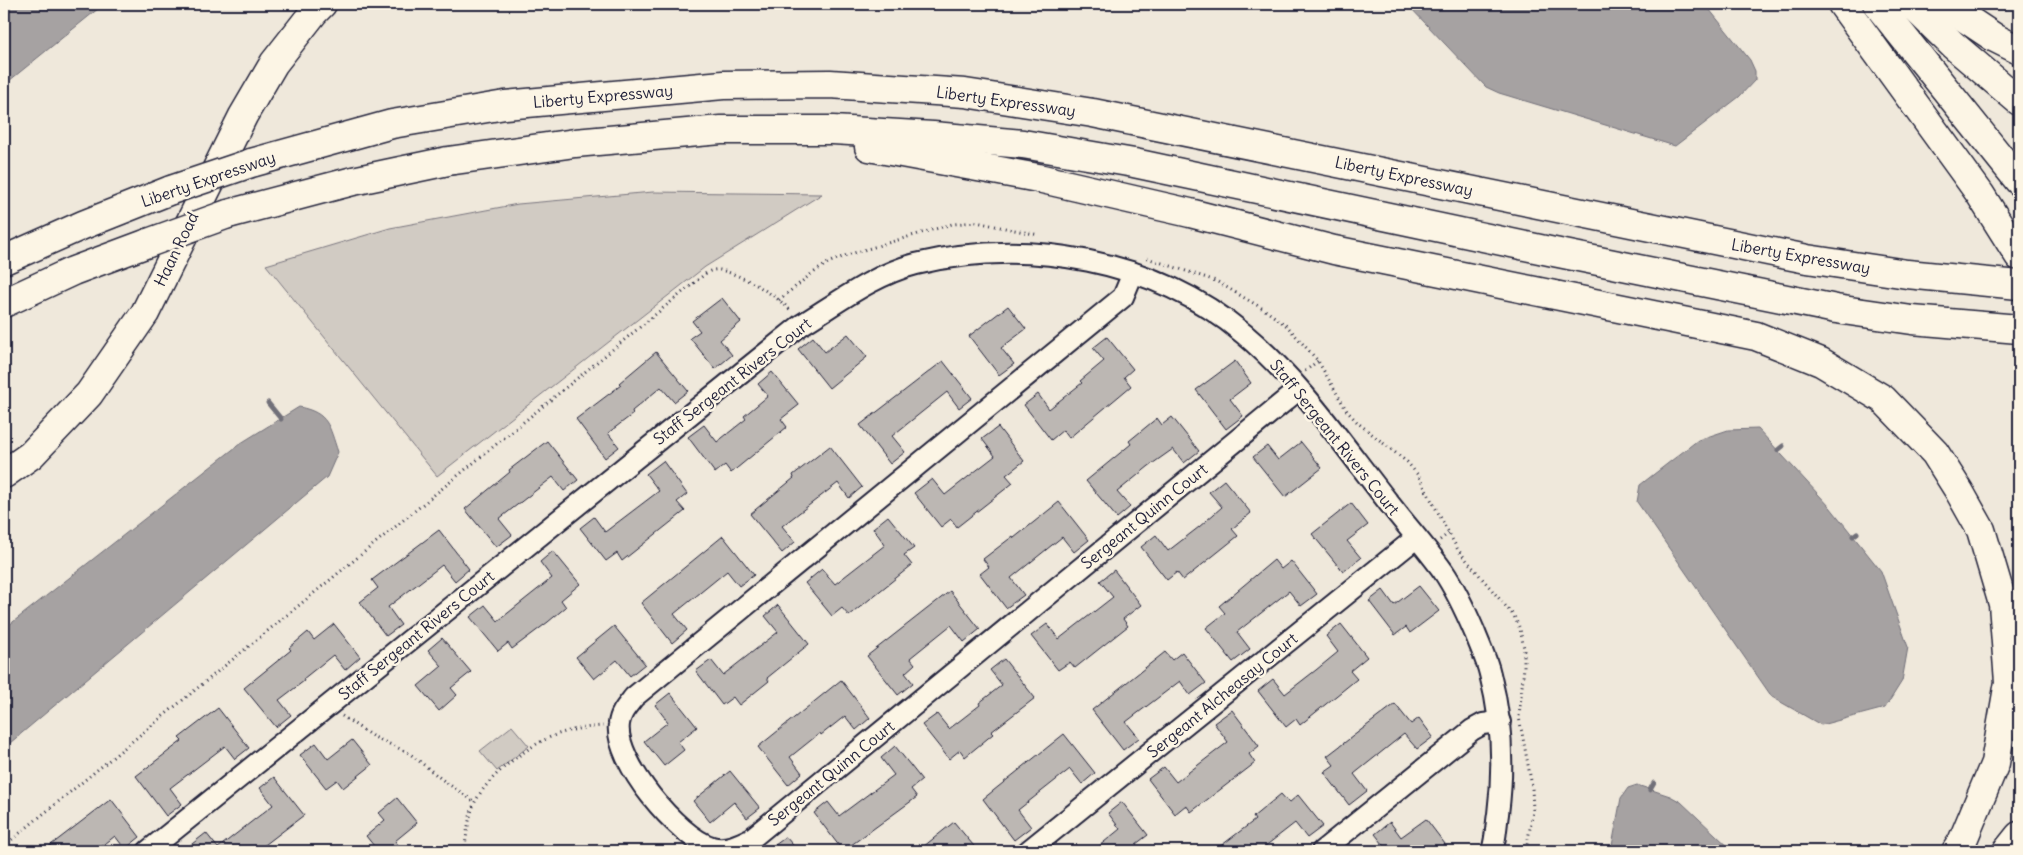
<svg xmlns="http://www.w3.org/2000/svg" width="2023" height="855" font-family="Delius,sans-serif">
	<rect width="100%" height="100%" fill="#efe8db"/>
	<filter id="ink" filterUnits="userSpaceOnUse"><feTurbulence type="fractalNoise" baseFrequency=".02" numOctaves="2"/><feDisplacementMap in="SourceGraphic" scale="10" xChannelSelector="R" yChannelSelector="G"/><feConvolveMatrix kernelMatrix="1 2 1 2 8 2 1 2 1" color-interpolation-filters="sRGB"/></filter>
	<g filter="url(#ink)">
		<g fill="#d1cbc3" stroke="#7a767f">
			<polygon points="653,192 822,194 705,267 437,476 266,265 390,228 518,204"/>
			<polygon points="512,726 529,746 497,771 480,751"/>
		</g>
		<g fill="#a6a2a2" stroke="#716f79">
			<polygon points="4,4 104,4 4,85"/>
			<polygon points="1407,4 1705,4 1750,60 1755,71 1755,80 1739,97 1675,146 1499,93 1486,87"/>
			<path d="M299 407C329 413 329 426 338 452L327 477 10 743 4 745V629L241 443Z"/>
			<polygon points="1758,429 1830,507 1881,571 1908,647 1902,681 1885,708 1821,725 1772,697 1637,502 1640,485 1698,440 1728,430"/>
			<polygon points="1637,785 1670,796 1681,802 1733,851 1611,851 1621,798 1628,788"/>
		</g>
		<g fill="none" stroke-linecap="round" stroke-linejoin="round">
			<g stroke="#716f79" stroke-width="5">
				<polyline points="268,403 281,419"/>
				<polyline points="1778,450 1783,446"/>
				<polyline points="1853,536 1857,533"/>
				<polyline points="1650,790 1654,783"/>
			</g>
		</g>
		<g fill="#bcb7b3" stroke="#22223b">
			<polygon points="722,298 741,322 720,340 732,355 715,369 690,338 700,331 692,321"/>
			<polygon points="1008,306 1026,329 1001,348 1014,364 999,375 969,336"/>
			<polygon points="848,334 867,357 829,388 798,349 813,337 825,352"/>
			<polygon points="1107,337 1133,369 1124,377 1131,386 1069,438 1063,430 1051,440 1024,405 1038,394 1049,409 1082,383 1080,381 1104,361 1093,348"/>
			<polygon points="656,352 688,391 674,402 661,387 632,411 633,414 608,433 619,447 605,458 576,419 621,385 619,383"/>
			<polygon points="943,361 972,398 959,408 947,392 892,436 905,452 890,464 860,425"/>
			<polygon points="1235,361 1251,383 1230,399 1243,416 1226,429 1196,390"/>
			<polygon points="772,372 799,405 781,419 787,427 731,473 725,465 715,473 688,437 704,425 717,442 746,419 744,416 768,396 758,384"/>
			<polygon points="1172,417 1199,451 1184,463 1173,449 1149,466 1117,492 1130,507 1117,518 1086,481 1131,444 1129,441 1157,418 1162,425"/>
			<polygon points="998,427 1024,461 1006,475 1013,483 957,527 951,519 941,527 914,493 932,479 945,495 973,473 995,456 982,439"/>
			<polygon points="547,441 578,480 564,491 553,477 499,519 512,535 496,547 465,509 510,472 509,470"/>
			<polygon points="1301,442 1322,468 1285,497 1253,457 1267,446 1278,460"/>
			<polygon points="830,446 862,487 849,498 838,483 782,526 795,542 782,553 750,514 794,478 793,475"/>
			<polygon points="663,461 687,494 677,502 685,511 622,561 617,553 606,561 580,528 594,517 605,532 659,491 646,474"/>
			<polygon points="1224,480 1251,513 1232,529 1238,536 1183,580 1177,572 1167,580 1141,547 1156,535 1168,551 1199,527 1222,507 1209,492"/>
			<polygon points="1059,502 1089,540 1074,552 1062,537 1011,578 1024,595 1006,608 980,574 989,567 983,559 1013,536 1014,538"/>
			<polygon points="1351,503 1368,525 1347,541 1361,558 1343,572 1312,534"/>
			<polygon points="888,516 914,548 904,555 912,565 849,616 842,608 832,616 805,583 822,569 835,584 885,545 873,528"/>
			<polygon points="439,530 469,569 455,581 442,565 388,607 401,625 386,636 360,602 378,588 372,580"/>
			<polygon points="723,536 754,575 739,586 727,571 674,614 687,630 672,643 641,603"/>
			<polygon points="553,551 580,584 561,600 566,607 548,622 512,649 508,643 498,651 470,617 485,605 498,621 528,597 552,578 540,562"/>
			<polygon points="1274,560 1281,569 1291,561 1317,594 1301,606 1289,591 1237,632 1250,649 1233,662 1206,628 1225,613 1219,606"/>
			<polygon points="1114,570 1141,605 1123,619 1128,626 1109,641 1075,668 1070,662 1058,670 1031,636 1047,624 1059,639 1113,597 1100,581"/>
			<polygon points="1419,586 1439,611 1410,633 1406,627 1395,635 1369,601 1383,590 1394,605"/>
			<polygon points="950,591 980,629 964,642 951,625 910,658 915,664 905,673 913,683 898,695 867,656"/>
			<polygon points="778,605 809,644 767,678 769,681 739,705 733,697 722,705 696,671 711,660 723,675 778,632 765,616"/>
			<polygon points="334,624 360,657 345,670 333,655 303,679 304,681 279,700 291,715 276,727 244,688 291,650 289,648 308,632 314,640"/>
			<polygon points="1341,624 1367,657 1350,671 1357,679 1300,725 1296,719 1286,727 1258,691 1273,679 1285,694 1316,670 1338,652 1326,636"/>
			<polygon points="614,626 645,664 630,676 617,660 594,679 576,657"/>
			<polygon points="442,638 471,672 451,688 457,695 439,711 418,686 442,666 428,650"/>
			<polygon points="1165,652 1172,660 1182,652 1206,683 1190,695 1180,681 1126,722 1139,738 1123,750 1092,710"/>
			<polygon points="1004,659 1035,698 991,732 993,734 965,757 960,750 949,759 922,725 937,714 949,729 980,705 979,703 1002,685 990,670"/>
			<polygon points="841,680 870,718 856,730 845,716 821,735 820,733 790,757 802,773 788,785 758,747"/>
			<polygon points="670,693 697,727 678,742 684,750 664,766 644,741 668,722 655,705"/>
			<polygon points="1395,704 1411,724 1419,718 1433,737 1417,749 1404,734 1354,774 1367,791 1349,805 1324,772 1334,765 1327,756"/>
			<polygon points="218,708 249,748 235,759 225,746 170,788 182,804 166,816 136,776 182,741 179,738"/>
			<polygon points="1232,710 1259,746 1249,754 1255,763 1191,812 1186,805 1175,814 1148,779 1164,767 1176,782 1228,742 1214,723"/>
			<polygon points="1064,734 1095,773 1082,784 1070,769 1018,810 1031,827 1014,840 983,799"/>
			<polygon points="352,740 372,765 343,788 337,780 326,788 300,755 316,743 328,759"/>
			<polygon points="895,746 922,780 911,789 917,797 843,851 814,813 828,802 839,816 894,775 881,758"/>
			<polygon points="730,771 760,808 747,818 734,802 710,822 693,801"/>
			<polygon points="274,777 304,815 257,851 183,851 206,833 218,848 273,805 260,788"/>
			<polygon points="1281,794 1289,803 1298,795 1323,826 1307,838 1295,823 1259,851 1214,851 1255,820 1253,817"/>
			<polygon points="397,798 417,823 395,841 403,851 378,851 366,836 385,820 379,813"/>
			<polygon points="111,799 140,837 125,849 115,836 96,851 43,851"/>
			<polygon points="1122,802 1148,835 1136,844 1141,851 1093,851 1120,829 1108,813"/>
			<polygon points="1426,819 1445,844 1436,851 1383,851 1387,849 1375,834 1390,822 1401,837"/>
			<polygon points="954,822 978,851 918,851"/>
			<polygon points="786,837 798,851 767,851"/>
		</g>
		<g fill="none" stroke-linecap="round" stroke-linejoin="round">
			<g stroke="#22223b" stroke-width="24">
				<g id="street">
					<path d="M1133 273 1123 297 634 697C627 706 620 713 619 724 614 761 678 837 712 847 726 851 740 844 752 838L1298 390"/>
					<path d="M148 851 801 325C837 303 875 274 916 264 1027 237 1155 259 1244 334 1299 380 1341 442 1385 498 1404 523 1425 546 1443 571 1456 590 1466 612 1475 633 1480 646 1487 660 1490 674 1502 720 1504 767 1498 814 1496 826 1496 839 1492 851"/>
					<polyline points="1028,851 1416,538"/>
					<polyline points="1322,851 1472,730 1483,724 1500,722"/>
				</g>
			</g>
			<g stroke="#22223b" stroke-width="31">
				<g id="secondary">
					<polyline points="1842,4 1980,194 2019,256"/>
					<polyline points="1877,4 2019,181"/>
					<polyline points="1911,4 1953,45 2019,101"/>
					<polyline points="4,474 31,455 89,394 145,313 243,116 274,63 314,12 322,4"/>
					<polyline points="2007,851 2019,836"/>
				</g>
			</g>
			<g stroke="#22223b" stroke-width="31">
				<g id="highway">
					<polyline points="1944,4 1995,38 2019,50"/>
					<polyline points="869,147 1038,178 1190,213 1334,250 1756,336 1821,362 1883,399 1935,453 1959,491 1981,530 2003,604 2009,682 1995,763 1962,842 1956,851"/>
					<polyline points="251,163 392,124 505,105 723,85 830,84 965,93 1093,113 1807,259 1907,274 2019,285"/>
					<polyline points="228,214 353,181 448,161 575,143 721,130 833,130 933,136 1023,144 1134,163 1554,252 1836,309 1912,320 2019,329"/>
					<polyline points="4,260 83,225 171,190"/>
					<polyline points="4,303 73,271 148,243"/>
				</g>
			</g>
			<g stroke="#22223b" stroke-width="3" stroke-dasharray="1 4" stroke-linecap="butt">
				<polyline points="1147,258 1216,281 1265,310 1287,326 1318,361 1347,411 1358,423 1407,462 1418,475 1458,550 1514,616 1520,629 1524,648 1524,667 1519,717 1532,786 1533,811 1526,851"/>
				<polyline points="779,300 810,275 828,263 847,255 952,224 976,222 1039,235"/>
				<polyline points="1305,371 1318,361"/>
				<polyline points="1440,540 1449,533"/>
				<polyline points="342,716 372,736 409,753 444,781 475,802"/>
				<path d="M4 846 705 274C709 271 714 269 720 270 743 275 775 294 791 311"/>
				<path d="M464 851C467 835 468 817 475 802 483 787 495 775 508 764 541 738 561 729 603 726"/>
			</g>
			<use href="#street" stroke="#fcf5e5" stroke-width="20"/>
			<use href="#secondary" stroke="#fcf5e5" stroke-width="28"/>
			<use href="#highway" stroke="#fcf5e5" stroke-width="28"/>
			<g stroke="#22223b" stroke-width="31" stroke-linecap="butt">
				<g id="highway-bridge">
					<polyline points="171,190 251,163"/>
					<polyline points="148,243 228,214"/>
				</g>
			</g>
			<use href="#highway-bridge" stroke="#fcf5e5" stroke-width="28"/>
		</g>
	</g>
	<g text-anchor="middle" stroke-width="5" stroke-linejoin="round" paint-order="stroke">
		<g font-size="16" fill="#22223b" stroke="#fcf5e5">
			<text transform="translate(603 96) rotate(-5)" y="6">Liberty Expressway</text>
			<text transform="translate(1006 101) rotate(8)" y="6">Liberty Expressway</text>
			<text transform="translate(1404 176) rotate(12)" y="6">Liberty Expressway</text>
			<text transform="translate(208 179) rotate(-19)" y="6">Liberty Expressway</text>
			<text transform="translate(176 249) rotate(-64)" y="6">Haan Road</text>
			<text transform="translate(1801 256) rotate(10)" y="6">Liberty Expressway</text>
			<text transform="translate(732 381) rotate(-38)" y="6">Staff Sergeant Rivers Court</text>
			<text transform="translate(1335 437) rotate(51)" y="6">Staff Sergeant Rivers Court</text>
			<text transform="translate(1144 516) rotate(-39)" y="6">Sergeant Quinn Court</text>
			<text transform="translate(416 635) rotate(-39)" y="6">Staff Sergeant Rivers Court</text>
			<text transform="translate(1222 695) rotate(-39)" y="6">Sergeant Alcheasay Court</text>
			<text transform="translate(831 773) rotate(-39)" y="6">Sergeant Quinn Court</text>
		</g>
	</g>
	<rect width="2023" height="855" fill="none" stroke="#fcf5e5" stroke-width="20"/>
	<rect x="10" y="10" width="2003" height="835" fill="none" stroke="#22223b" stroke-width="2" filter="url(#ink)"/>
</svg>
